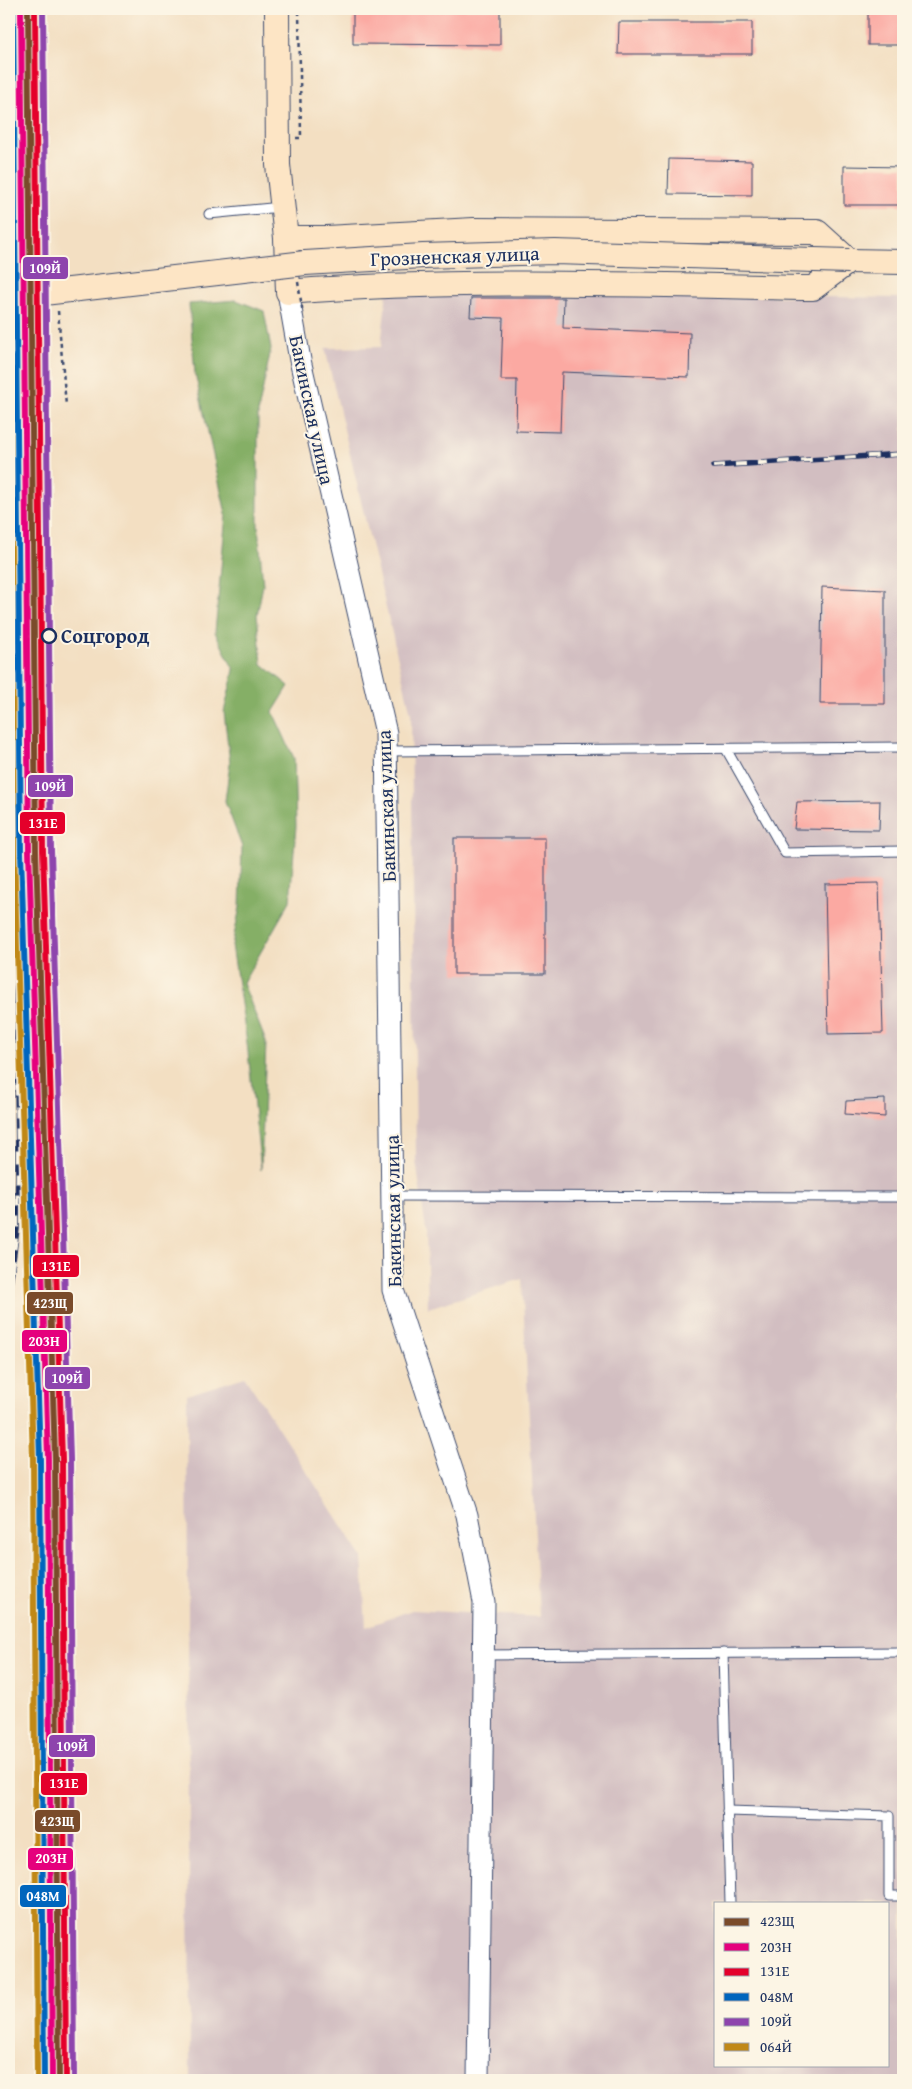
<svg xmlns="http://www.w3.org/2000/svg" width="912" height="2089" font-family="'Gentium Book Plus',serif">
	<rect width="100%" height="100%" fill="#fcf5e5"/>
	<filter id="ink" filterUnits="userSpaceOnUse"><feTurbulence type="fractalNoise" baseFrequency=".02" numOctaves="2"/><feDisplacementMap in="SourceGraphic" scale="10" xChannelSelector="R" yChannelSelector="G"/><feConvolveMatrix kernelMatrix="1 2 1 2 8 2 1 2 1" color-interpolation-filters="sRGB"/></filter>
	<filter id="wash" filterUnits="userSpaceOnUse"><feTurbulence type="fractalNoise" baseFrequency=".0096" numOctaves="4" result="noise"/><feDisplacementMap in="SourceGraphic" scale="20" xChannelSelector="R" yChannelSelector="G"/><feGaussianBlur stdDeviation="1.12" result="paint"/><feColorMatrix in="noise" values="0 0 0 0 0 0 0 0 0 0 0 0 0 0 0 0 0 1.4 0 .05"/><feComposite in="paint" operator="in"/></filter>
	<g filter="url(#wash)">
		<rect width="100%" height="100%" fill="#f3dfc2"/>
		<path fill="#d2bec1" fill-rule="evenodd" d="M387 291 903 298V2080H190L187 1395 245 1377 362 1557 366 1627 412 1610 539 1617 522 1279 428 1308 426 1230 416 1161 411 714 325 348 381 347ZM716 1903H888V2065H716Z"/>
		<polygon fill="#85af66" stroke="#506f62" points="236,300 264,311 271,349 258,412 258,525 263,585 257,615 262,664 289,686 273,712 294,758 296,826 290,901 243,983 266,1042 261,1170 247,1043 232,945 240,907 242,847 225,801 230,763 224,712 234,670 215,632 226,514 195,373 189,304"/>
		<g id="blocks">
			<g fill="#fba9a2">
				<polygon points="353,9 500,9 500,45 353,44"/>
				<rect x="868" y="9" width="35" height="36"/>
				<polygon points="619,22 752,22 752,54 618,54"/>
				<polygon points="669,159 752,161 752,195 668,194"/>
				<polygon points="844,166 903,167 903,205 844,205"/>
				<polygon points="471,298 564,298 563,328 690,333 689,377 562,372 560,432 516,431 517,380 501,380 503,318 470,317"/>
				<polygon points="822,587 885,590 885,704 820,704"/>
				<polygon points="880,801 879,830 794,829 797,802"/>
				<rect x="454" y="838" width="91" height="136"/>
				<polygon points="879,883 883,1033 828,1034 825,884"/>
				<polygon points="885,1099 885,1117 845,1114 846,1101"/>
			</g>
		</g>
	</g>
	<g filter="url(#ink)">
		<use href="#blocks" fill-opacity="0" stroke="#3b496d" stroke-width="1"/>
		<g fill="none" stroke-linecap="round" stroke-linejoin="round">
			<g stroke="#3b496d" stroke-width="11">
				<g id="service">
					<polyline points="209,214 281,207"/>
					<polyline points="726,749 785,853 903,851"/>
					<polyline points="387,751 903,747"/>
					<polyline points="392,1196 903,1197"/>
					<polyline points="723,1653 730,1903"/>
					<polyline points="484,1655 903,1652"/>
					<polyline points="727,1811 889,1816 889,1896 903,1896"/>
				</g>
			</g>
			<g stroke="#3b496d" stroke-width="23">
				<polyline id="tertiary" points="288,292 300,360 386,733 393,1290 467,1515 484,1602 478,2080"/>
			</g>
			<g stroke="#3b496d" stroke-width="26">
				<g id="secondary">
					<path d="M277 9 278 165 286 238 288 292C463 278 638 285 813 288L849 261"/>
					<polyline points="286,238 326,238 474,230 817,232 849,261"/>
					<polyline points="849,261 903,262"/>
				</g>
			</g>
			<g stroke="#3b496d" stroke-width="2.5" stroke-dasharray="4 4" stroke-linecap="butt">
				<polyline points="296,138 301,138 299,9"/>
				<polyline points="58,311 66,406"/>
				<polyline points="12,317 16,355 21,370"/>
			</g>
			<use href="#service" stroke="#fff" stroke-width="9"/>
			<use href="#tertiary" stroke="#fff" stroke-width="21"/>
			<use href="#secondary" stroke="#fde5c5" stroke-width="24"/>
			<g stroke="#1b2f5e" stroke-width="5.5">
				<g id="rail">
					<polyline points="713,466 903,454"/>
					<polyline points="9,1293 17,1229 18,1160 14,852 11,376 16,125 15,9"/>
				</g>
			</g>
			<use href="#rail" stroke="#fcf5e5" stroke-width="4" stroke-dasharray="11" stroke-linecap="butt"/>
			<g stroke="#3b496d" stroke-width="26" stroke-linecap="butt">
				<polyline id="secondary-bridge" points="9,297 305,263 423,256 555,252 849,261"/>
			</g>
			<polyline stroke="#3b496d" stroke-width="2.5" stroke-dasharray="4 4" stroke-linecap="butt" points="298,282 303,314"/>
			<use href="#secondary-bridge" stroke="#fde5c5" stroke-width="24"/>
			<g stroke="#fcf5e5" stroke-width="10">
				<polyline id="rail-1" points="28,9 36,851 55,1459 59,2080"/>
			</g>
			<g stroke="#fcf5e5" stroke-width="10">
				<polyline id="rail-2" points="21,9 29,851 48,1459 52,2080"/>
			</g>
			<g stroke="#fcf5e5" stroke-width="10">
				<polyline id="rail-3" points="35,9 43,851 62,1459 66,2080"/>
			</g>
			<g stroke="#fcf5e5" stroke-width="10">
				<polyline id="rail-4" points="13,9 21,851 40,1459 44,2080"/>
			</g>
			<g stroke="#fcf5e5" stroke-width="10">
				<polyline id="rail-5" points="43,9 51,851 70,1459 74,2080"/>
			</g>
			<g stroke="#fcf5e5" stroke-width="10">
				<polyline id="rail-6" points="9,351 14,852 33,1459 37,2080"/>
			</g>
			<use href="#rail-1" stroke="#7a4b2a" stroke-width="6"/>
			<use href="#rail-2" stroke="#e5007d" stroke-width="6"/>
			<use href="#rail-3" stroke="#e4002b" stroke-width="6"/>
			<use href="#rail-4" stroke="#0065bd" stroke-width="6"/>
			<use href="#rail-5" stroke="#8e44ad" stroke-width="6"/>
			<use href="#rail-6" stroke="#c08818" stroke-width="6"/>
		</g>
	</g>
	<circle fill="#fcf5e5" stroke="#1b2f5e" stroke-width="2.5" cx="49" cy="636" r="7"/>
	<g text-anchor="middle" stroke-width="4" stroke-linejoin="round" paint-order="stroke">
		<g font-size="20" fill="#1b2f5e" stroke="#fcf5e5">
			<text transform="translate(455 256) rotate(-2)" y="7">Грозненская улица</text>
			<text transform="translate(312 410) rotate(78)" y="7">Бакинская улица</text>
			<text transform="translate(386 806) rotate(-92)" y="7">Бакинская улица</text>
			<text transform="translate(393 1211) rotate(-91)" y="7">Бакинская улица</text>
		</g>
		<g font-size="20" font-weight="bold" fill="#1b2f5e" stroke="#fcf5e5" text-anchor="start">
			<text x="61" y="643">Соцгород</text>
		</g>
	</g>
	<g stroke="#fcf5e5" stroke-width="2">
		<rect x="22" y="256" width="47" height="24" rx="5" fill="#8e44ad"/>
		<rect x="27" y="774" width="47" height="24" rx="5" fill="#8e44ad"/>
		<rect x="19" y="811" width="47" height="24" rx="5" fill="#e4002b"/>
		<rect x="32" y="1254" width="48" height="24" rx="5" fill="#e4002b"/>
		<rect x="26" y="1291" width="48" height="24" rx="5" fill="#7a4b2a"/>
		<rect x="21" y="1329" width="47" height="24" rx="5" fill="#e5007d"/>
		<rect x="44" y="1366" width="47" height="24" rx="5" fill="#8e44ad"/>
		<rect x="48" y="1734" width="48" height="24" rx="5" fill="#8e44ad"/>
		<rect x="40" y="1772" width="48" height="24" rx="5" fill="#e4002b"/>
		<rect x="34" y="1809" width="47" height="24" rx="5" fill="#7a4b2a"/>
		<rect x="27" y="1847" width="47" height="24" rx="5" fill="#e5007d"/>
		<rect x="19" y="1884" width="48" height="24" rx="5" fill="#0065bd"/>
	</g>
	<g font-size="14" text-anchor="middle" font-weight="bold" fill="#fff">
		<text x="45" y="273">109Й</text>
		<text x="50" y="791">109Й</text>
		<text x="43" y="828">131Е</text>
		<text x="56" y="1271">131Е</text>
		<text x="50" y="1308">423Щ</text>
		<text x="44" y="1346">203Н</text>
		<text x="67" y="1383">109Й</text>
		<text x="72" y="1751">109Й</text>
		<text x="64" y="1788">131Е</text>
		<text x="57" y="1826">423Щ</text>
		<text x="51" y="1863">203Н</text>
		<text x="43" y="1901">048М</text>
	</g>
	<rect width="912" height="2089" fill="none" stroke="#fcf5e5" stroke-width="30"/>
	<rect x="714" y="1902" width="175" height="165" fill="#fcf5e5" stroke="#a2a6af"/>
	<rect x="724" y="1918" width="25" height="8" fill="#7a4b2a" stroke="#a2a6af"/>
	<text x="760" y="1926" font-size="15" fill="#1b2f5e">423Щ</text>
	<rect x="724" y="1943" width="25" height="8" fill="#e5007d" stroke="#a2a6af"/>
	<text x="760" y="1952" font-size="15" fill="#1b2f5e">203Н</text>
	<rect x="724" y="1968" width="25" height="8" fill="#e4002b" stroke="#a2a6af"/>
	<text x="760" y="1976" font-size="15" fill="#1b2f5e">131Е</text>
	<rect x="724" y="1993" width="25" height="8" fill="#0065bd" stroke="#a2a6af"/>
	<text x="760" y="2002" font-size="15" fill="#1b2f5e">048М</text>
	<rect x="724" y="2018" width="25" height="8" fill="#8e44ad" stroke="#a2a6af"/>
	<text x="760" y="2026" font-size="15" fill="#1b2f5e">109Й</text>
	<rect x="724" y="2043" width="25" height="8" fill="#c08818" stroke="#a2a6af"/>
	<text x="760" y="2052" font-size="15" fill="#1b2f5e">064Й</text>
</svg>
